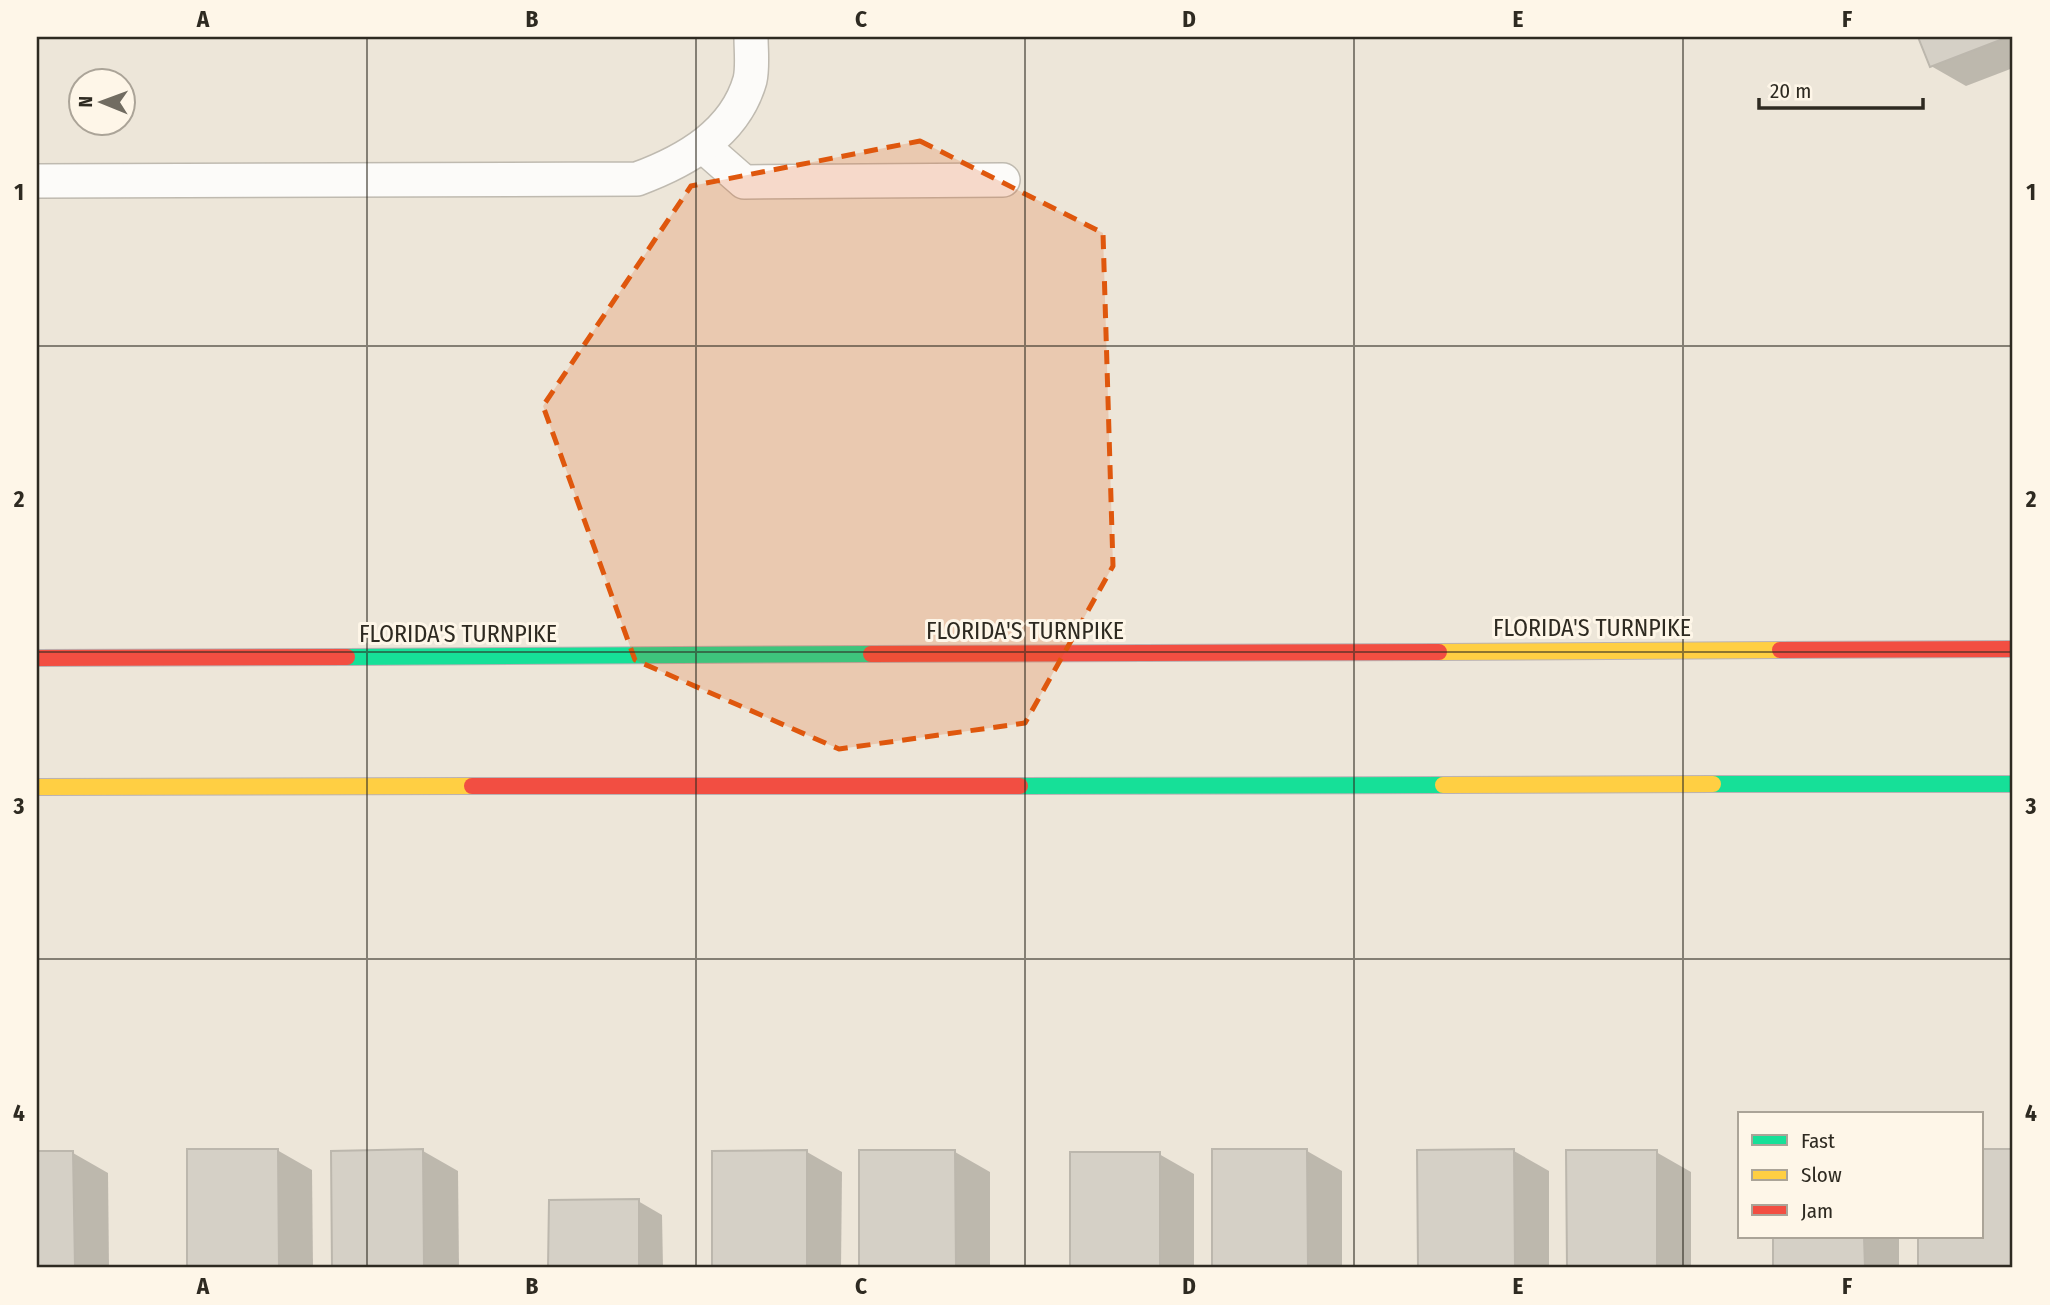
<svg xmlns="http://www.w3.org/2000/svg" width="2050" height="1305" font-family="'Fira Sans Condensed',sans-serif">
	<rect width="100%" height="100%" fill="#ede6d9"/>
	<g fill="#0003">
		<polygon points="1920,37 2013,37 2013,68 1966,86 1931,66"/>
		<polygon points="277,1150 312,1170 313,1268 189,1268 189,1151"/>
		<polygon points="423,1151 458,1171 459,1268 334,1268 332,1153"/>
		<polygon points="1214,1151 1307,1151 1342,1171 1342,1268 1213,1268"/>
		<polygon points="1514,1151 1549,1171 1549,1268 1419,1268 1419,1152"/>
		<polygon points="1982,1151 2013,1151 2013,1268 1919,1268 1919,1237 1982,1237"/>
		<polygon points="807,1152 842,1172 841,1268 713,1268 713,1153"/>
		<polygon points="861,1152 955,1152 990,1172 990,1268 861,1268"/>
		<polygon points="1568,1152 1656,1152 1691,1172 1691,1268 1569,1268"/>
		<polygon points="37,1153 73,1153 108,1173 109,1268 37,1268"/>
		<polygon points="1072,1154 1159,1154 1194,1174 1194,1268 1072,1268"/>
		<polygon points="550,1201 638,1201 662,1215 663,1268 550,1268"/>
		<rect x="1775" y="1237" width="124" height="31"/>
	</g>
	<g fill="#d5d0c6" stroke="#bcb7ad" stroke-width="2">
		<polygon points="1918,37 2008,37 1930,67"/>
		<polygon points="187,1149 278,1149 279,1268 187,1268"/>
		<polygon points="423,1149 424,1268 332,1268 331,1151"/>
		<polygon points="1212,1149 1307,1149 1308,1268 1212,1268"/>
		<polygon points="1514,1149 1515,1268 1418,1268 1417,1150"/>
		<polygon points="1982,1149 2013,1149 2013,1268 1918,1268 1918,1237 1982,1237"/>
		<polygon points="807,1150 807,1268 712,1268 712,1151"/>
		<polygon points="859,1150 955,1150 956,1268 859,1268"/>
		<polygon points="1566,1150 1657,1150 1657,1268 1567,1268"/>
		<polygon points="37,1151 73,1151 75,1268 37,1268"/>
		<rect x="1070" y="1152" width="90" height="116"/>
		<polygon points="639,1199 639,1268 548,1268 549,1200"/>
		<polygon points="1773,1237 1864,1237 1865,1268 1773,1268"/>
	</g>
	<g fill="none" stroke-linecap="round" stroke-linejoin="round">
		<g stroke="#bfbab0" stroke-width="36">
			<g id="lane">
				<polyline points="704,147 744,182 1003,180"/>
				<path d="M37 181 637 179C686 161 735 133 750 80 753 67 751 50 751 37"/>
			</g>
		</g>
		<g stroke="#bab2b3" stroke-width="18">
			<g id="fast">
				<polyline points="347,657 871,654"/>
				<polyline points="1713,784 2013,784"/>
				<polyline points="1020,786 1443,785"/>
			</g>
		</g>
		<g stroke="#bab2b3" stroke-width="18">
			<g id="slow">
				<polyline points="1439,652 1780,650"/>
				<polyline points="1443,785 1713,784"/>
				<polyline points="37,787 472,786"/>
			</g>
		</g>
		<g stroke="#bab2b3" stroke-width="18">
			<g id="jam">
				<polyline points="1780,650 2013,649"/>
				<polyline points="871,654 1439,652"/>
				<polyline points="37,658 347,657"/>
				<polyline points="472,786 1020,786"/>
			</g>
		</g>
		<use href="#lane" stroke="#fcfbf9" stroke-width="33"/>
		<use href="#fast" stroke="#16e098" stroke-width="16"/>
		<use href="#slow" stroke="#ffcf43" stroke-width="16"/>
		<use href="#jam" stroke="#f24e42" stroke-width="16"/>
	</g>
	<path fill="#df570d" fill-opacity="0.2" stroke="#df570d" stroke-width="5" stroke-dasharray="14 9" stroke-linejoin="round" d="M920 141 1103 233 1113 566 1025 723 839 749 635 660 543 406 691 186Z"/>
	<path fill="none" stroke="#2e2a21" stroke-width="2" stroke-opacity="0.55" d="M367 37V1268M696 37V1268M1025 37V1268M1354 37V1268M1683 37V1268M37 346H2013M37 652H2013M37 959H2013"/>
	<g text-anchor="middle" stroke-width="6" stroke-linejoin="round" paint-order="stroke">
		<g font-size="24" fill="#2e2a21" stroke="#fef6e8">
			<text x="1592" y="636">FLORIDA'S TURNPIKE</text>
			<text x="1025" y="639">FLORIDA'S TURNPIKE</text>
			<text x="458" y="642">FLORIDA'S TURNPIKE</text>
		</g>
	</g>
	<rect width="2050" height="1305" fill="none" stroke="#fef6e8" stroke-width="77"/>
	<rect x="1738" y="1112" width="245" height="126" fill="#fef6e8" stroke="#aba498" stroke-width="2"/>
	<rect x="1752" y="1135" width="35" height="10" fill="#16e098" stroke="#aba498" stroke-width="2"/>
	<text x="1801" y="1148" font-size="21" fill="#2e2a21">Fast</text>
	<rect x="1752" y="1170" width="35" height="10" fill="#ffcf43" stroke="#aba498" stroke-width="2"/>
	<text x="1801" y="1182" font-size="21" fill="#2e2a21">Slow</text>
	<rect x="1752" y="1205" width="35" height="10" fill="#f24e42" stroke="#aba498" stroke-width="2"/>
	<text x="1801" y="1218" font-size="21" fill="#2e2a21">Jam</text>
	<g transform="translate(102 102) rotate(271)"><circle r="33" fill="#fef6e8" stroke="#aba498" stroke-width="2"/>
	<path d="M0-5L12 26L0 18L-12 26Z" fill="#716c61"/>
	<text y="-10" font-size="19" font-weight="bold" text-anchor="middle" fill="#2e2a21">N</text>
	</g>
	<path d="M1759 98v10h164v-10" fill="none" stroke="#2e2a21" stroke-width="3.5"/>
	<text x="1770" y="98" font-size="21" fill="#2e2a21" stroke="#fef6e8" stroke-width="5" paint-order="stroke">20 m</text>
	<rect x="38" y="38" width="1973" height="1228" fill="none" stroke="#2e2a21" stroke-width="2.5"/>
	<g font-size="23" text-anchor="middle" font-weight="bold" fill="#2e2a21">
		<text x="203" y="27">A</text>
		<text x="532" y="27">B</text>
		<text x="861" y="27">C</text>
		<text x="1189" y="27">D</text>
		<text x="1518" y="27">E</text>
		<text x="1847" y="27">F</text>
		<text x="19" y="200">1</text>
		<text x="2031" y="200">1</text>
		<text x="19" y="507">2</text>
		<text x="2031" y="507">2</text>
		<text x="19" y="814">3</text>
		<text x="2031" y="814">3</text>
		<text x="19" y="1121">4</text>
		<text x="2031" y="1121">4</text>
		<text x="203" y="1294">A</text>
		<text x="532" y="1294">B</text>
		<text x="861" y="1294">C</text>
		<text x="1189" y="1294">D</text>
		<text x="1518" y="1294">E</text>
		<text x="1847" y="1294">F</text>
	</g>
</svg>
